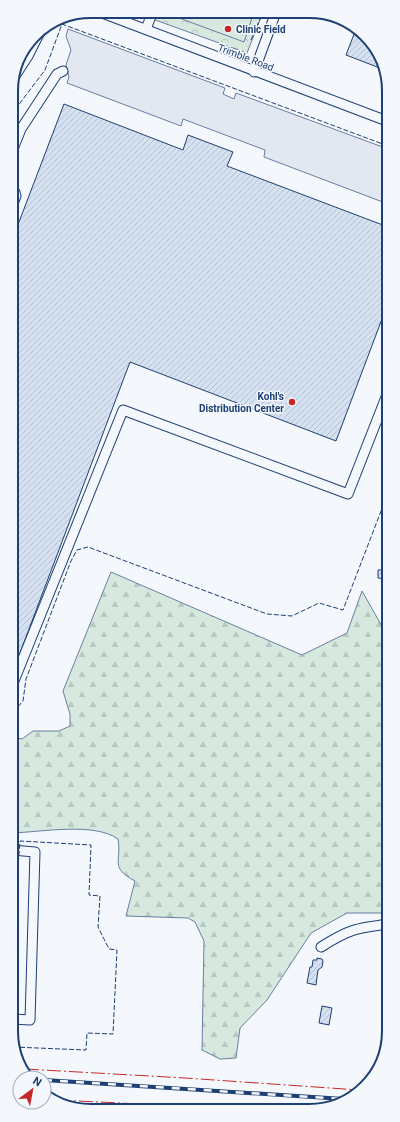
<svg xmlns="http://www.w3.org/2000/svg" width="400" height="1122" font-family="Roboto,sans-serif">
	<defs>
		<pattern id="forest-firs" width="22" height="20" patternUnits="userSpaceOnUse"><rect width="22" height="20" fill="#d7e8df"/><path d="M5 1l3.5 6h-7zM16 11l3.5 6h-7z" fill="#b8c8c3"/></pattern>
		<pattern id="park-crowns" width="20" height="18" patternUnits="userSpaceOnUse"><rect width="20" height="18" fill="#d7e8df"/><path d="M2 6a3 3 0 1 1 6 0M12 15a3 3 0 1 1 6 0" fill="none" stroke="#b8c8c3"/></pattern>
		<pattern id="building-hatch" width="6" height="6" patternUnits="userSpaceOnUse"><rect width="6" height="6" fill="#d5e0f0"/><path d="M-1 1l2-2M0 6l6-6M5 7l2-2" fill="none" stroke="#b6c1d1"/></pattern>
	</defs>
	<rect width="100%" height="100%" fill="#f4f7fb"/>
	<path fill="url(#forest-firs)" stroke="#687fa3" d="M111 572 302 655 347 633 362 591 388 637 389 913H347L311 933 267 1000 240 1028 236 1058 220 1059 202 1050 204 941 195 922 188 918 126 916 135 881C109 867 122 862 118 839 94 822 42 832 12 833V737L22 739 33 731H59L70 726V714L63 691Z"/>
	<polygon fill="url(#park-crowns)" stroke="#687fa3" points="130,11 263,12 247,53"/>
	<polygon fill="#d7e8df" stroke="#687fa3" points="173,12 254,12 244,42 171,15"/>
	<polygon fill="#e3e8f0" stroke="#687fa3" points="68,29 225,88 223,94 234,99 236,93 388,149 388,204 264,157 265,150 183,119 181,126 67,83 69,77 66,65 71,50 66,36"/>
	<g fill="url(#building-hatch)" stroke="#1d3f73">
		<polygon points="356,29 365,34 385,70 346,55"/>
		<polygon points="64,104 183,150 188,135 233,152 227,166 388,227 388,303 336,441 130,362 12,674 11,243"/>
		<polygon points="378,570 388,570 387,579 378,578"/>
		<polygon points="12,880 17,881 12,949"/>
		<polygon points="317,958 322,959 323,961 322,967 318,970 316,985 307,983 310,967 312,967 313,960 317,960"/>
		<polygon points="322,1006 332,1008 329,1025 319,1023"/>
	</g>
	<g fill="none" stroke-linecap="round" stroke-linejoin="round">
		<g stroke="#1d3f73" stroke-width="11">
			<g id="minor">
				<polyline points="97,11 387,121"/>
				<polyline points="146,29 153,11"/>
				<polyline points="254,72 276,12"/>
				<polyline points="13,79 28,56 42,28"/>
				<polyline points="11,154 21,129 57,74 63,71"/>
				<polyline points="11,191 15,192 16,196 11,209"/>
				<polyline points="12,686 123,410 348,494 388,392"/>
				<polyline points="12,850 35,852 30,1020 13,1019"/>
				<path d="M321 947C349 929 357 928 389 924"/>
			</g>
		</g>
		<use href="#minor" stroke="#f4f7fb" stroke-width="9"/>
		<g stroke="#1d3f73" stroke-width="4">
			<polyline id="rail" points="44,1080 344,1099"/>
		</g>
		<use href="#rail" stroke="#f4f7fb" stroke-width="2.5" stroke-dasharray="8" stroke-linecap="butt"/>
		<g stroke="#1d3f73" stroke-width="1" stroke-dasharray="5 2" stroke-linecap="butt">
			<polyline points="251,40 263,12"/>
			<polyline points="11,115 45,70 62,24 388,146"/>
			<polyline points="12,710 17,708 23,701 26,679 71,561 77,550 88,547 267,614 292,616 319,603 343,610 388,493"/>
			<polyline points="13,1047 86,1050 87,1033 113,1034 117,950 109,949 98,927 100,896 89,895 91,845 20,841 17,881"/>
		</g>
		<g stroke="#c62828" stroke-width="1" stroke-dasharray="14 3 2 3" stroke-linecap="butt">
			<polyline points="25,1069 185,1078 359,1090"/>
			<polyline points="57,1100 245,1109"/>
		</g>
	</g>
	<g fill="#c62828" stroke="#f4f7fb" stroke-width="1.5">
		<circle cx="228" cy="29" r="4"/>
		<circle cx="292" cy="402" r="4"/>
	</g>
	<g text-anchor="middle" stroke-width="3" stroke-linejoin="round" paint-order="stroke">
		<g font-size="10" font-weight="bold" fill="#1d3f73" stroke="#f4f7fb" text-anchor="start">
			<text x="236" y="33">Clinic Field</text>
			<text x="284" y="400" text-anchor="end">Kohl's<tspan x="284" dy="12">Distribution Center</tspan></text>
		</g>
		<g font-size="10" fill="#1d3f73" stroke="#f4f7fb">
			<text transform="translate(246 57) rotate(21)" y="4">Trimble Road</text>
		</g>
	</g>
	<path d="M0 0H400V1122H0ZM91 18H309A73 73 0 0 1 382 91V1031A73 73 0 0 1 309 1104H91A73 73 0 0 1 18 1031V91A73 73 0 0 1 91 18Z" fill="#f4f7fb" fill-rule="evenodd"/>
	<path fill="none" stroke="#1d3f73" stroke-width="2" d="M91 18H309A73 73 0 0 1 382 91V1031A73 73 0 0 1 309 1104H91A73 73 0 0 1 18 1031V91A73 73 0 0 1 91 18Z"/>
	<g transform="translate(32 1090) rotate(32)"><circle r="19" fill="#f4f7fb" stroke="#9eadc5"/>
	<path d="M0-3L7 15L0 10L-7 15Z" fill="#c62828"/>
	<text y="-6" font-size="11" font-weight="bold" text-anchor="middle" fill="#1d3f73">N</text>
	</g>
</svg>
